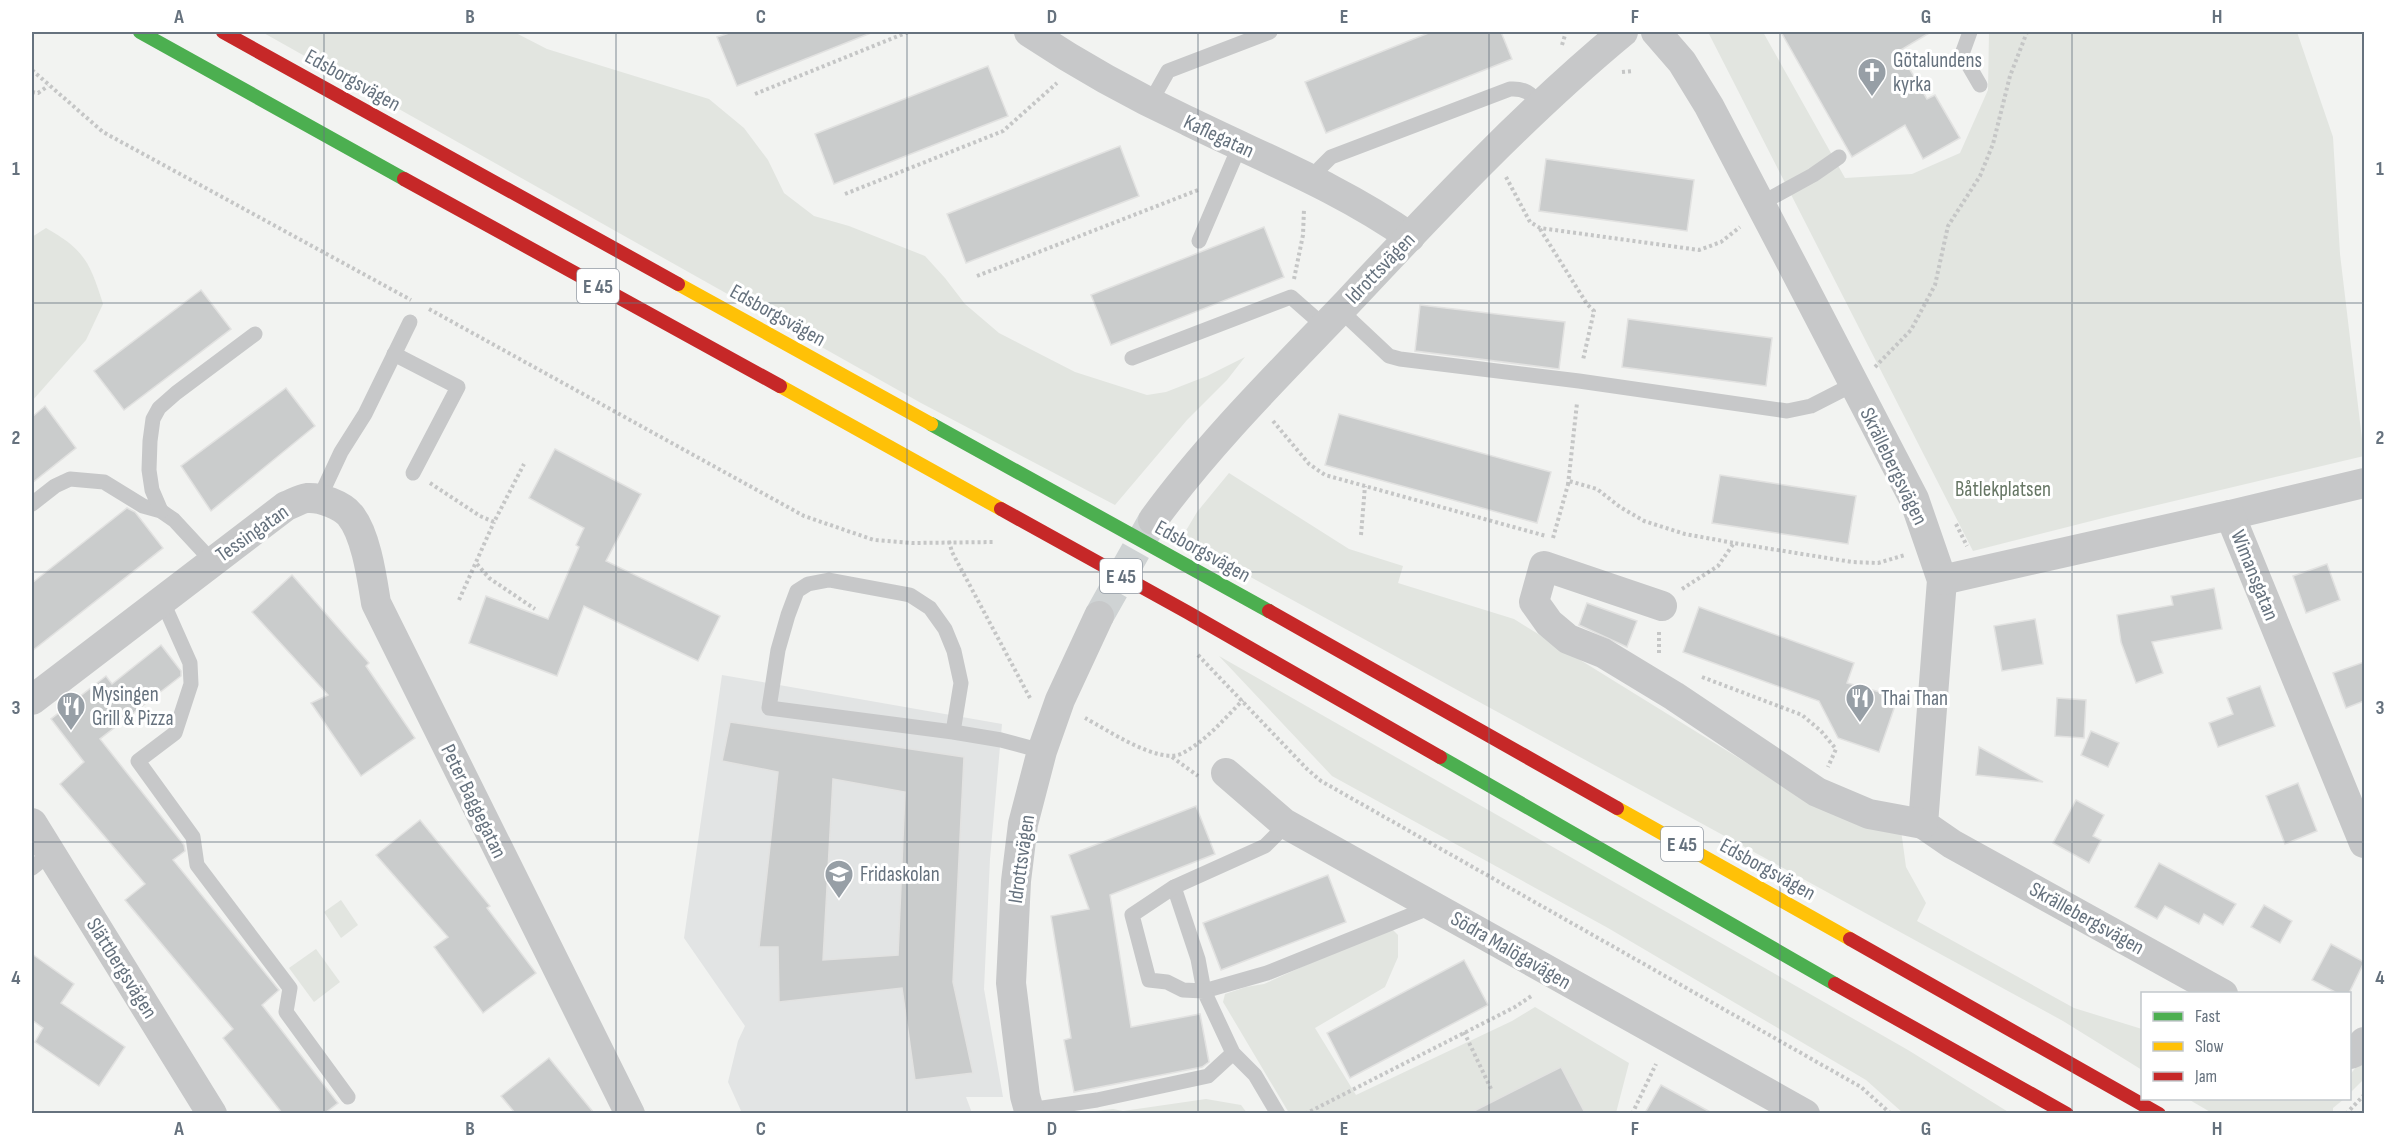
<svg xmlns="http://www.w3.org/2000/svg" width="2396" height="1145" font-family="'Sofia Sans Condensed',sans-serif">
	<rect width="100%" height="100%" fill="#f2f3f1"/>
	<polygon fill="#e2e4e4" points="722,675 1002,724 990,859 984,989 1003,1097 966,1097 972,1113 742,1113 728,1082 738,1041 745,1026 684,938"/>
	<g fill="#e2e5e0">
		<polygon points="262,32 514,32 547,49 709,99 744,128 768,160 784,193 814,216 849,226 925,256 945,278 965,304 999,333 1075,372 1147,395 1166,392 1207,376 1245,357 1227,380 1187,420 1115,505 921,403"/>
		<polygon points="1708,32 1763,32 1845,178 1912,174 1960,153 1988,90 1989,32 2297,32 2333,137 2340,254 2364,456 2111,516 1973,551"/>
		<path d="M46 228C85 250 90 263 103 304L86 340 32 401V237Z"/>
		<polygon points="1229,473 1349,549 1403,566 1398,583 1514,619 1784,786 1901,830 1906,867 1926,903 1917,921 2074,1008 2142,1029 2142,1070 2063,1021 1181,539 1197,512"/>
		<polygon points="1219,656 1908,1050 2010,1113 1903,1113 1866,1080 1608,928 1332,776"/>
		<polygon points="341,900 358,925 341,938 324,912"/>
		<polygon points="1390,927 1398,935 1398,957 1385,987 1315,1028 1356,1095 1512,1021 1535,1007 1629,1063 1616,1113 1289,1113 1223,1002 1225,994 1246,987 1264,984"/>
		<polygon points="316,949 340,982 314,1002 289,968"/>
		<polygon points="2364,1056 2364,1079 2350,1093 2350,1075"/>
		<polygon points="1206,1099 1241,1105 1247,1113 1086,1114 1086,1112 1113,1109 1123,1111"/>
		<polygon points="2188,1099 2344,1099 2333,1108 2333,1114 2212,1113"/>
	</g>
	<g fill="#cacccc" stroke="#e2e2e1" stroke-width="1.5" fill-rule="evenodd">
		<polygon points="732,32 871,32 871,33 737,86 717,37"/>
		<polygon points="1431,32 1501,32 1512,59 1326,133 1305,82"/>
		<polygon points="1781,32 1931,32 1899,51 1927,99 1935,95 1960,138 1923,159 1905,125 1852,157"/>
		<polygon points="988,66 1008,116 834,184 815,134"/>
		<polygon points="1120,146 1139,196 966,263 947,214"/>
		<polygon points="1546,159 1694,180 1687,231 1539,211"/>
		<polygon points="1264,227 1284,277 1111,345 1091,295"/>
		<polygon points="201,290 231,329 124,410 94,371"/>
		<polygon points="1420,305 1565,322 1559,369 1415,351"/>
		<polygon points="1628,319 1772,338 1766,386 1622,367"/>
		<polygon points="286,388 315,426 211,511 181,466"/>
		<polygon points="45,406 76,448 32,483 32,417"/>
		<polygon points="1339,414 1551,472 1537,523 1325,465"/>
		<polygon points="555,449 641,494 606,561 720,616 698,661 584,606 557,676 469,643 486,596 548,619 579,547 576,545 584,528 529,498"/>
		<polygon points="1720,475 1856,496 1848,544 1712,523"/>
		<polygon points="127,508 135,512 163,548 32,651 32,583"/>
		<polygon points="2327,564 2340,600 2306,613 2293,576"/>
		<polygon points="292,575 369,663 366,666 415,738 361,776 311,703 328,695 252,612"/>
		<polygon points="2214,588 2222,629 2152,642 2163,673 2136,683 2121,642 2117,615 2173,605 2171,596"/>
		<polygon points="1587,603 1637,621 1627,647 1579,625"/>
		<polygon points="1699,607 1854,663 1847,683 1898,697 1879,752 1838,738 1819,701 1683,652"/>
		<polygon points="2035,619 2043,664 2002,671 1994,626"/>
		<polygon points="161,645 181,671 181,676 100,739 184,845 185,851 173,860 279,990 262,1005 338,1103 325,1113 282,1113 223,1038 233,1029 125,900 145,884 60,784 84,762 51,719 106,676 112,684"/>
		<polygon points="2364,662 2364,701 2346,708 2333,673"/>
		<polygon points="2260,686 2275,726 2218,747 2209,723 2233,714 2227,698"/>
		<polygon points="2057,698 2086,700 2084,738 2055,736"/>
		<path d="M730 722 964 757 953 982 973 1073 915 1080 902 988 779 1002 778 947H759L778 772 722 761ZM833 779 905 792 898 955 823 960Z"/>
		<polygon points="2091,731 2119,743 2108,767 2081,755"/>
		<polygon points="1979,747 2043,782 1976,775"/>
		<polygon points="2298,783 2317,831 2285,844 2266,796"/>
		<polygon points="2076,800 2104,815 2093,836 2101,840 2089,863 2053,843"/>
		<polygon points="1196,806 1215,854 1110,895 1131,1027 1200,1014 1209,1062 1202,1067 1074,1092 1064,1040 1071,1038 1051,916 1089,909 1069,855"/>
		<polygon points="420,820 490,906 487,908 536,973 483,1013 434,947 448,937 376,855"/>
		<polygon points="2159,863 2236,904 2223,925 2204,914 2199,924 2165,906 2157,919 2135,907"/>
		<polygon points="1328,875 1346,922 1221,970 1203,923"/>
		<polygon points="2264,905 2292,921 2280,943 2251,927"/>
		<polygon points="2331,944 2364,962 2349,993 2337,993 2312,980"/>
		<polygon points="32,954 74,984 61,1003 125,1047 99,1086 35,1042 43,1028 32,1020"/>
		<polygon points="1464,960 1488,1005 1350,1078 1327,1033"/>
		<polygon points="549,1058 594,1113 515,1113 501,1096"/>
		<polygon points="1561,1067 1585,1113 1470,1113"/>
		<polygon points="1661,1085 1712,1113 1645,1113"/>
	</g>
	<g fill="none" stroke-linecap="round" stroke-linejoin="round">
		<polyline stroke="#cfd3d4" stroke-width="30" stroke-dasharray="30 15" stroke-linecap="butt" points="1099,616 1153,520"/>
		<g stroke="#c5c6c6" stroke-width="4" stroke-dasharray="3 3" stroke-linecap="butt">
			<polyline points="1562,45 1566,32"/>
			<polyline points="32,70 103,132 411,300"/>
			<polyline points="1622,72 1633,71"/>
			<polyline points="32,92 38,93 48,86"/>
			<polyline points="755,94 908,32"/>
			<polyline points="1506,177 1530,222 1540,228 1699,250 1721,242 1740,227"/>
			<polyline points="845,194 1003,131 1057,83"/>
			<polyline points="1540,229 1587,304 1594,311 1583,360"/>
			<polyline points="977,276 1198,190"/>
			<polyline points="1294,279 1303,235 1304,209"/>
			<polyline points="429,309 804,516 874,540 912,543 994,542"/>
			<polyline points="1875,367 1911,330 1935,285 1948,226 1980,176 1993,144 2010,76 2027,32"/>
			<polyline points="1273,421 1309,464 1325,475 1546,536"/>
			<polyline points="430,483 480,516 494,522 524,464"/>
			<polyline points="1568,485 1577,403"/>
			<polyline points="1956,524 1967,546"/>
			<polyline points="1361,535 1365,486"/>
			<polyline points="1553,538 1569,481 1597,489 1620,507 1644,521 1685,534 1734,543"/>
			<polyline points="949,541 952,552 1030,698"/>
			<polyline points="477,564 489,578 535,609"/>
			<polyline points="1682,589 1718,566 1734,543 1852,562 1878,563 1905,555"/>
			<polyline points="459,600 494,522"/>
			<polyline points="1659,632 1659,655"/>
			<polyline points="1198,655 1307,769 1321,781 1861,1087 1891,1114"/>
			<polyline points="1702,677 1802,715 1821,731 1836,749 1828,767"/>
			<path d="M1085 718C1106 729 1160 766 1183 753 1207 740 1224 719 1243 700"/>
			<polyline points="1172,757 1198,776"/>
			<polyline points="1464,1032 1492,1091"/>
			<polyline points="1305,1114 1515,1007 1533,995"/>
			<polyline points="1632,1114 1656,1064"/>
			<polyline points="2346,1114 2364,1095"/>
		</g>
		<g stroke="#c7c8c9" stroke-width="15">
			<polyline points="1970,32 1962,54 1980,85"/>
			<polyline points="1150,103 1168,71 1270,32"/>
			<path d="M1314 180 1320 168 1331 157 1510 89C1525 88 1530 93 1540 104"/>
			<polyline points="1760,204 1813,175 1839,157"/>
			<polyline points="1199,241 1240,145"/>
			<polyline points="1340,310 1389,356 1400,359 1579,381 1787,411 1811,406 1854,384"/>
			<polyline points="394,354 458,387 413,473"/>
			<polyline points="1132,358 1291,297 1324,326"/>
			<polyline points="319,499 341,452 365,414 410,322"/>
			<polyline points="32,504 55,486 70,479 104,482 143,506 161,511 174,520 212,561"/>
			<polyline points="161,511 152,490 149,470 150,441 153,419 159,408 176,393 255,334"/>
			<polyline points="162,600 190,663 191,684 175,733 138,761 193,837 197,865 290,988 286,1012 348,1097"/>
			<polyline points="953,732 961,683 954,651 945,629 930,608 910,595 829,580 808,584 797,591 788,615 778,650 769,708 953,732 1001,740 1042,751"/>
			<polyline points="32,868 51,853"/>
			<polyline points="1174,887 1198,959 1204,991 1267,973 1421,911 1425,901"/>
			<polyline points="1029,1110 1097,1100 1208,1076 1233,1053"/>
			<polyline points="1278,1114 1255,1075 1233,1053 1204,991 1183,990 1167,982 1149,980 1132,915 1174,887 1265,846 1277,834 1284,823"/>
		</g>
		<g stroke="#c7c8c9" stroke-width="30">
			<path d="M1029 32C1080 66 1132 95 1188 121 1263 158 1341 188 1410 237"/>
			<polyline points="1656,32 1682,62 1709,106 1797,274 1914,499 1942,580 1923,824 1952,844 2223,994"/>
			<polyline points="2230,515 2364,483"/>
			<path d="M1153 520C1210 442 1280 373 1347 303 1435 209 1524 114 1623 32"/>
			<polyline points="1942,580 2230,515 2364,843"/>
			<polyline points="1662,606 1544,566 1534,602 1549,623 1568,639 1603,653 1674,696 1817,792 1869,814 1923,824"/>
			<path d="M32 700 286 506C292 504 300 499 307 498 320 497 342 505 350 515 366 534 372 578 376 603L630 1114"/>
			<polyline points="1226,773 1284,823 1805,1114"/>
			<polyline points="32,823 212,1114"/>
			<polyline points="2350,1054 2355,1052 2364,1042"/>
			<polyline points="1030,1114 1025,1096 1011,983 1016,881 1023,824 1042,751 1060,700 1099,616"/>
		</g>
		<g stroke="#4caf50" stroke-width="14">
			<polyline points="140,32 404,179"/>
			<polyline points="931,424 1269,611"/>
			<polyline points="1440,757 1835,984"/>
		</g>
		<g stroke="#ffc107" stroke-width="14">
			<polyline points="678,284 931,424"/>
			<polyline points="780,386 1001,509"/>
			<polyline points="1617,808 1850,939"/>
		</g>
		<g stroke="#c62828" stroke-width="14">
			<polyline points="223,32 678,284"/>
			<polyline points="404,179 780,386"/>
			<polyline points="1001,509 1187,612 1440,757"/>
			<polyline points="1269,611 1617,808"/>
			<polyline points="1850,939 2159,1114"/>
			<polyline points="1835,984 2067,1114"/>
		</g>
	</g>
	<path fill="none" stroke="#66727e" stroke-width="1.5" stroke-opacity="0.55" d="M324 32V1114M616 32V1114M907 32V1114M1198 32V1114M1489 32V1114M1780 32V1114M2072 32V1114M32 303H2364M32 572H2364M32 842H2364"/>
	<defs>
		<g id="church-pin" transform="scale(1.5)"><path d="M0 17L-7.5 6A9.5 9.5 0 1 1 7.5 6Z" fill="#979fa6" stroke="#fff"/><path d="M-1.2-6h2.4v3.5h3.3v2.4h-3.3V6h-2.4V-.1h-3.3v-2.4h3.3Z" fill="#fff"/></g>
		<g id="restaurant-pin" transform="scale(1.5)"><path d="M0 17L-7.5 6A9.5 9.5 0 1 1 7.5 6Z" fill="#979fa6" stroke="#fff"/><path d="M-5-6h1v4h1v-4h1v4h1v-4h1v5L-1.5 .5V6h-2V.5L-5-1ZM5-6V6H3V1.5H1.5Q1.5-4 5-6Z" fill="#fff"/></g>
		<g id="school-pin" transform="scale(1.5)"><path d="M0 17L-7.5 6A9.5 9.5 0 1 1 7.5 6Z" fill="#979fa6" stroke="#fff"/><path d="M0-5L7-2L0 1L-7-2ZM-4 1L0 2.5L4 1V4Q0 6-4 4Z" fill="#fff"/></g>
	</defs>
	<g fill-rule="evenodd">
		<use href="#church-pin" x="1872" y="72"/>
		<use href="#restaurant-pin" x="1860" y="698"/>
		<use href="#restaurant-pin" x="71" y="706"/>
		<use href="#school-pin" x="839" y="874"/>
	</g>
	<g text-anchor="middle" stroke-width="6" stroke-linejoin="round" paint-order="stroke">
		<g fill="#fff" stroke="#949ca5" stroke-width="1.5">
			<rect x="577" y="269" width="42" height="34" rx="4.5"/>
			<rect x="1100" y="559" width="42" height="34" rx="4.5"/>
			<rect x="1661" y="827" width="42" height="34" rx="4.5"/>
		</g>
		<g font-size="20" font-weight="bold" fill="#66727e">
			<text x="598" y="293">E 45</text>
			<text x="1121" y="583">E 45</text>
			<text x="1682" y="851">E 45</text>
		</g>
		<g font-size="21" fill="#66727e" stroke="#fff" text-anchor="start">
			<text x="1893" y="67">Götalundens<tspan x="1893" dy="24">kyrka</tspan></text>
			<text x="92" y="701">Mysingen<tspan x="92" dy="24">Grill &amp; Pizza</tspan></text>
			<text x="1881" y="705">Thai Than</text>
			<text x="860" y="881">Fridaskolan</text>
		</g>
		<g font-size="21" fill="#66727e" stroke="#fff">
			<text transform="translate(353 80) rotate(29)" y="7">Edsborgsvägen</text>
			<text transform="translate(1219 136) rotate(25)" y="7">Kaflegatan</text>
			<text transform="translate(1380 268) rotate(-46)" y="7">Idrottsvägen</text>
			<text transform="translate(778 315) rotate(29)" y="7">Edsborgsvägen</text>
			<text transform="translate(1894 466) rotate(64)" y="7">Skrällebergsvägen</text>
			<text transform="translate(252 533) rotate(-35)" y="7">Tessingatan</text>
			<text transform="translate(1203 551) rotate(29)" y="7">Edsborgsvägen</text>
			<text transform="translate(2255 575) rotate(68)" y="7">Wimansgatan</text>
			<text transform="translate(474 801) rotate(64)" y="7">Peter Baggegatan</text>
			<text transform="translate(1021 859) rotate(-82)" y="7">Idrottsvägen</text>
			<text transform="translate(1768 869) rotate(29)" y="7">Edsborgsvägen</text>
			<text transform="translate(2087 918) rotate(29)" y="7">Skrällebergsvägen</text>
			<text transform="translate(1511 950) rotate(30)" y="7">Södra Malögavägen</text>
			<text transform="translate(122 968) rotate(58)" y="7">Slättbergsvägen</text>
		</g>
		<g font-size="21" fill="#667664" stroke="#fff">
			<text x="2003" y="496">Båtlekplatsen</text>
		</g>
	</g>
	<rect width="2396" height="1145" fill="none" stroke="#ffffff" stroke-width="66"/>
	<rect x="2141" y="992" width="210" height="108" fill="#ffffff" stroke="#c2c7cb" stroke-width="1.5"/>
	<rect x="2153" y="1012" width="30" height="9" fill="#4caf50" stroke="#c2c7cb" stroke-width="1.5"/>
	<text x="2195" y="1022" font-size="18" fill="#66727e">Fast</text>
	<rect x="2153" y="1042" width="30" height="9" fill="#ffc107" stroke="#c2c7cb" stroke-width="1.5"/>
	<text x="2195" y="1052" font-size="18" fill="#66727e">Slow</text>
	<rect x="2153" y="1072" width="30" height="9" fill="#c62828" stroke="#c2c7cb" stroke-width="1.5"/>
	<text x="2195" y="1082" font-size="18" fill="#66727e">Jam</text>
	<rect x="33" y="33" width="2330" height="1079" fill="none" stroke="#66727e" stroke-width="2"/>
	<g font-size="20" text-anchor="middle" font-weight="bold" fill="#66727e">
		<text x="179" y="23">A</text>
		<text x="470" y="23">B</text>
		<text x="761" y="23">C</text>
		<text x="1052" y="23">D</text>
		<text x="1344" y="23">E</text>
		<text x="1635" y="23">F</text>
		<text x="1926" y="23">G</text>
		<text x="2217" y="23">H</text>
		<text x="16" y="175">1</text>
		<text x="2380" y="175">1</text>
		<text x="16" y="444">2</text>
		<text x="2380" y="444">2</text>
		<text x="16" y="714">3</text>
		<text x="2380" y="714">3</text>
		<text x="16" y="984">4</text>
		<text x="2380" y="984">4</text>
		<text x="179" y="1135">A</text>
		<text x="470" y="1135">B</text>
		<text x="761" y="1135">C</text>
		<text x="1052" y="1135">D</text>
		<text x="1344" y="1135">E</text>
		<text x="1635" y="1135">F</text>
		<text x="1926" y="1135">G</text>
		<text x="2217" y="1135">H</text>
	</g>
</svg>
